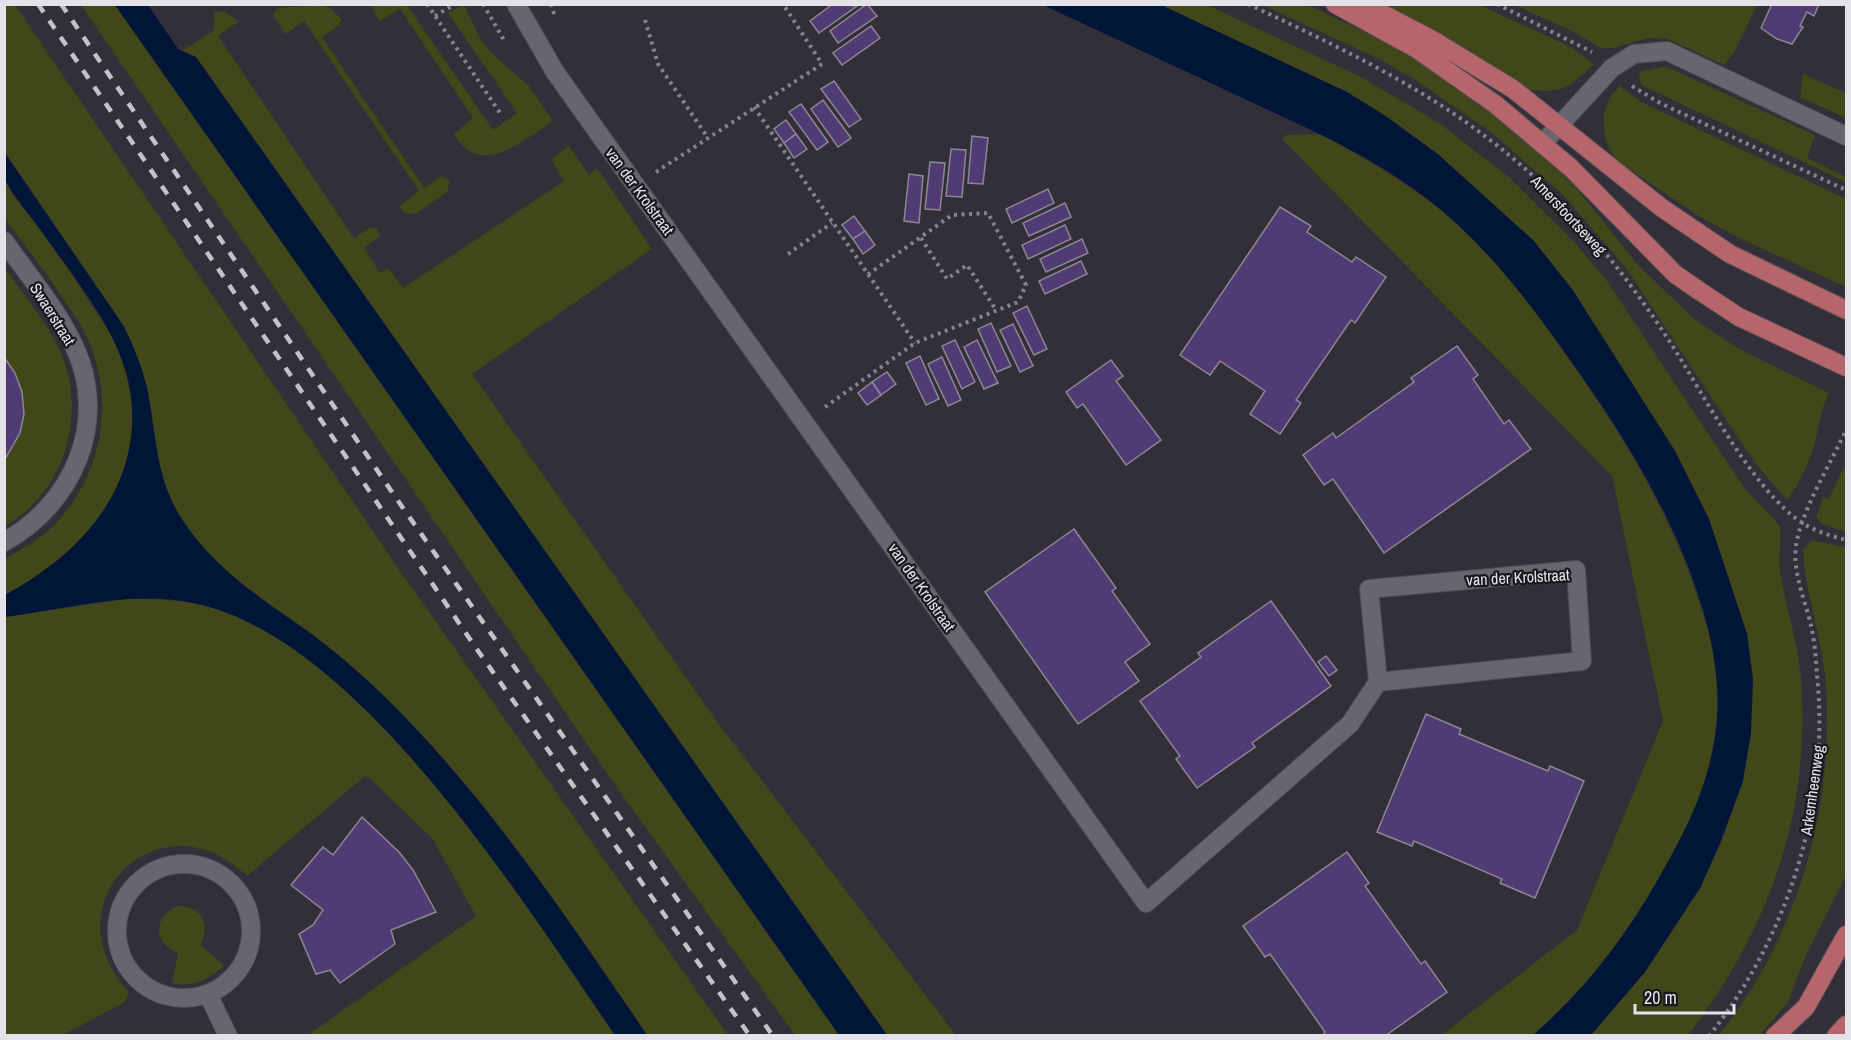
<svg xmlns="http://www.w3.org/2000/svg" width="1851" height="1040" font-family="'Archivo Narrow',sans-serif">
	<rect width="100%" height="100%" fill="#322f38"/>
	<g fill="#42471a">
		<path d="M4 5H15L400 571 728 1035H647C568 919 488 797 386 698 362 674 333 650 306 630 257 595 208 565 177 511 156 474 156 434 148 393 143 369 134 347 123 325L5 152Z"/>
		<polygon points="81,5 115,5 839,1035 795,1035 615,785"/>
		<polygon points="322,5 332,9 341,19 340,25 322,37 424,188 442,176 450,181 447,192 415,214 405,213 399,207 419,191 304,21 285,34 273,15 278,8"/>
		<path d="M371 5H407L493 130 517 113 448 13 464 5 480 38 491 53 528 85 553 121C524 140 479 180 454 134L473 118 400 9 379 21Z"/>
		<path d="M1161 5H1207L1361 77 1439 123 1510 178 1575 243 1605 278 1745 489 1780 526C1782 540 1778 556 1780 571 1786 608 1798 642 1801 679 1811 813 1769 930 1688 1035H1591L1645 972 1700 888 1721 843 1743 781 1753 680 1747 634 1709 519 1675 451 1572 289 1439 155 1387 117 1347 92Z"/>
		<path d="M1263 5H1308L1382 40 1462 88 1540 151 1578 190 1637 264 1694 319 1739 349 1829 393C1820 409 1820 425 1815 442 1809 463 1799 485 1787 500L1755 463 1626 268 1562 194 1491 132 1417 81 1379 59Z"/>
		<polygon points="1384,5 1479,5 1571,47 1594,64 1573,83 1561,89 1549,91 1529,90 1441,36"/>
		<polygon points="1514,5 1757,5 1735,51 1724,65 1668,39 1648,38 1613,48 1601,48 1570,30"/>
		<polygon points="223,11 239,21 218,36 354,238 371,227 377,228 380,236 364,248 380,273 387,269 390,270 403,288 564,181 551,159 569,146 589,175 597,168 652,249 472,374 718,723 956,1035 887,1035 196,57 182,51 214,30 214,12"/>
		<polygon points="1665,66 1815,135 1807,158 1846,177 1846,182 1641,85 1639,72"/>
		<polygon points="1803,74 1846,93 1846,118 1800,97"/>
		<polygon points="1620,86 1641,102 1846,199 1846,287 1735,236 1697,215 1616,160 1605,139 1603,116 1611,95"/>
		<path d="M1321 134C1373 163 1424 193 1469 233 1505 265 1532 307 1560 346 1617 427 1670 509 1700 605 1710 634 1719 666 1718 697 1717 818 1622 960 1533 1035H1442L1577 930 1663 721 1612 476 1282 139 1286 135Z"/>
		<path d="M4 179C33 220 63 260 90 303 100 318 111 333 119 349 141 396 137 459 110 503 86 543 45 574 5 595V559C22 549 39 540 53 526 106 474 118 388 80 324 63 296 42 269 23 242 17 234 7 224 5 215 1 205 5 189 4 179Z"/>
		<path d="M4 267C23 294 46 321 60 351 88 413 65 492 5 526V461L20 433 24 414 22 392 15 373 5 357Z"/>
		<polygon points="1846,462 1846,532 1822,524 1816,517 1823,497 1829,499"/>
		<path d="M1811 540 1846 547V876L1806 955 1788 1002 1760 1035H1719C1798 936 1837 803 1825 676 1821 633 1805 592 1803 550Z"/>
		<path d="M126 599C156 599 187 599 216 609 374 661 523 902 615 1035H308L476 916 432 838 366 775 247 876C159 791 47 905 129 992L125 1002 63 1035H5L4 617Z"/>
		<path d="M177 906C201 905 211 923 201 945L224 966C209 979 193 988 172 983L178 953C153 943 153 917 177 906Z"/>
	</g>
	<g fill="#001639">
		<polygon points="115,5 148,5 178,49 196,57 887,1035 839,1035"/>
		<path d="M1043 5H1161L1347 92 1387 117 1439 155 1534 241 1572 289 1675 451 1709 519 1747 634 1753 680 1751 733 1743 781 1720 843 1700 888 1645 972 1591 1035H1533C1583 992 1624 939 1657 881 1682 837 1705 795 1714 744 1736 625 1653 478 1587 384 1537 313 1489 244 1418 192 1367 154 1307 128 1249 101 1181 69 1112 37 1043 5Z"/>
		<path d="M4 152 123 325C134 347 143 368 148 393 156 434 156 474 177 511 208 564 257 596 306 630 334 650 361 674 386 698 487 798 567 918 647 1035H615C524 904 361 641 198 604 132 589 69 609 5 617V595C58 566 107 524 125 465 154 368 91 302 39 228 30 215 10 193 5 179 2 172 4 160 4 152Z"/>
	</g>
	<g fill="#513b74" stroke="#8b8892" stroke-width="1.5">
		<polygon points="833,4 857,6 819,33 810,21"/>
		<polygon points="867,4 877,16 838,43 830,31"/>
		<polygon points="1772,4 1819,4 1814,16 1807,12 1800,26 1803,27 1792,44 1777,39 1761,28"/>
		<polygon points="871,26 880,38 842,65 833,53"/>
		<polygon points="834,81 861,119 849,127 821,89"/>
		<polygon points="823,100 851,138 838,147 811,109"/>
		<polygon points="801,104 828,142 817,150 789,112"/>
		<polygon points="786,120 796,134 784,143 774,129"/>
		<polygon points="796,134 807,149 794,158 784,143"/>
		<polygon points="972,136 988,138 983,184 968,183"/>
		<polygon points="951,149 966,150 962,197 946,196"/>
		<polygon points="930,162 945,163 940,210 925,209"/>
		<polygon points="909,174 923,176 919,223 904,221"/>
		<polygon points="1048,189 1054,203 1012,223 1006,209"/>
		<polygon points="1065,203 1071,217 1029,236 1023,223"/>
		<polygon points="1280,207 1311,226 1307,232 1352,262 1356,257 1386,277 1355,323 1351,320 1296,400 1301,403 1280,434 1250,414 1265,391 1220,361 1210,375 1180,355"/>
		<polygon points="854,216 865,231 853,239 842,225"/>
		<polygon points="1065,225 1071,239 1028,259 1022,245"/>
		<polygon points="865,231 875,245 863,254 853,239"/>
		<polygon points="1082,239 1088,253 1046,272 1040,259"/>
		<polygon points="1081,261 1087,274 1045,294 1039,281"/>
		<polygon points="1027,306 1047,349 1034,355 1013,313"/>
		<polygon points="991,323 1011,366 997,372 978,329"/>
		<polygon points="1013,324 1033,366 1020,372 1000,330"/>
		<polygon points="955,340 975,382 962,389 942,346"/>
		<polygon points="977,340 998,383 984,389 964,347"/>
		<polygon points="1457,346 1478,375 1473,379 1504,424 1509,420 1531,449 1384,553 1333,479 1324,485 1303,455 1333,433 1336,438 1414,382 1411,378"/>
		<polygon points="920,356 939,399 926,405 906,363"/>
		<polygon points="4,357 15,373 22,392 24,414 20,433 4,461"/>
		<polygon points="942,357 961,400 948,406 928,364"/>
		<polygon points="1111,360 1123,376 1116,381 1161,440 1126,465 1083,404 1077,408 1066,392"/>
		<polygon points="887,372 896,384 881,395 872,382"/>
		<polygon points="872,382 881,395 867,405 858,393"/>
		<polygon points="1074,529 1116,588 1112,591 1150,644 1125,662 1139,681 1078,724 985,592"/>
		<polygon points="1271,601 1331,686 1252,743 1255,747 1197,788 1176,759 1180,756 1140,701 1201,657 1198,653"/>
		<polygon points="1326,656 1337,670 1329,676 1318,662"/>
		<polygon points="1426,714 1461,729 1459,734 1548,771 1550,766 1584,781 1535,898 1500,883 1502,879 1414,841 1412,846 1377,832"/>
		<polygon points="362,817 399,852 413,870 436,912 391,930 395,944 340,983 330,970 316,974 299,934 313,925 323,910 291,885 323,847 333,855"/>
		<polygon points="1347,852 1369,883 1365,886 1421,964 1425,961 1447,992 1385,1036 1322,1036 1325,1032 1270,954 1265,957 1243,926"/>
	</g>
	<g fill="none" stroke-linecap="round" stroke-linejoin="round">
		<g stroke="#4f4c53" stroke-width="20">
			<g id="minor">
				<polyline points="516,4 555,72 1146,903 1350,724 1378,682 1369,589 1576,570 1582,661 1378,682"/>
				<polyline points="1543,143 1612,68 1634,54 1667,51 1846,136"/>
				<path d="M4 241C28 275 58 310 75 348 109 422 73 504 4 542"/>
				<circle cx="184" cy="931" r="67"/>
				<polyline points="208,994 228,1036"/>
			</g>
		</g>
		<g stroke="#4f4c53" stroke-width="20">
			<g id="primary">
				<polyline points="1335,4 1415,48 1495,104 1571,168 1675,274 1701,292 1739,317 1846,367"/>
				<polyline points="1364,4 1431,39 1513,89 1662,208 1730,254 1846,310"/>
				<polyline points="1775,1036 1806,1007 1846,935"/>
				<polyline points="1836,1036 1846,1025"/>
			</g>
		</g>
		<g stroke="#85838b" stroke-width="4" stroke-dasharray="3 4.5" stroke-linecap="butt">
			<polyline points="427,4 502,116"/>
			<polyline points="483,4 504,40"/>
			<polyline points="551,4 554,14"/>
			<path d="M1248 4C1362 58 1463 105 1554 196 1598 240 1636 290 1670 342 1703 393 1754 493 1804 524 1817 532 1832 536 1846 540"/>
			<polyline points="1497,4 1592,52"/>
			<polyline points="435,16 455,4"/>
			<polyline points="645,20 658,64 708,138"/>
			<polyline points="1632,86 1660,103 1846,190"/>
			<polyline points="754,107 915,343"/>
			<polyline points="656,172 822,64 783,4"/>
			<polyline points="921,238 947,279 967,265 996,310"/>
			<polyline points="788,254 832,223"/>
			<polyline points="825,407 915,343 1018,302 1026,285 988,213 952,215 867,275"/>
			<path d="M1709 1036C1789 935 1830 804 1817 675 1816 661 1815 645 1812 630 1807 604 1792 574 1796 546 1801 511 1831 463 1846 430"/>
		</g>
		<use href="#minor" stroke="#68656f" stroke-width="18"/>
		<use href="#primary" stroke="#b6666a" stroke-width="18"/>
		<g stroke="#c4c2c9" stroke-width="4.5" stroke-dasharray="10 10" stroke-linecap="butt">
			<polyline points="38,4 476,648 750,1036"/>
			<polyline points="61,4 396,498 773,1036"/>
		</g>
	</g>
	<g text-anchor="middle" stroke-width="4.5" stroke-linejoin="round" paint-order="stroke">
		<g font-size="16" fill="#e4e2e8" stroke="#19181c">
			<text transform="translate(640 191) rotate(54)" y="6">van der Krolstraat</text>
			<text transform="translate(1569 215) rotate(47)" y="6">Amersfoortseweg</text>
			<text transform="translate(53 314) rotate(58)" y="6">Swaerstraat</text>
			<text transform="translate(1518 577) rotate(-3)" y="6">van der Krolstraat</text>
			<text transform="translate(922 587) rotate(55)" y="6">van der Krolstraat</text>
			<text transform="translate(1812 790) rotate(-82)" y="6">Arkemheenweg</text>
		</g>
	</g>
	<rect width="1851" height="1040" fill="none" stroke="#e4e2e8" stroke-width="12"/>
	<path d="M1635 1004v9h99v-9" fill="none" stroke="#e4e2e8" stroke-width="3"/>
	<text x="1644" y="1004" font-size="18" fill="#e4e2e8" stroke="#19181c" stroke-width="4.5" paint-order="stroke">20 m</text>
</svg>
